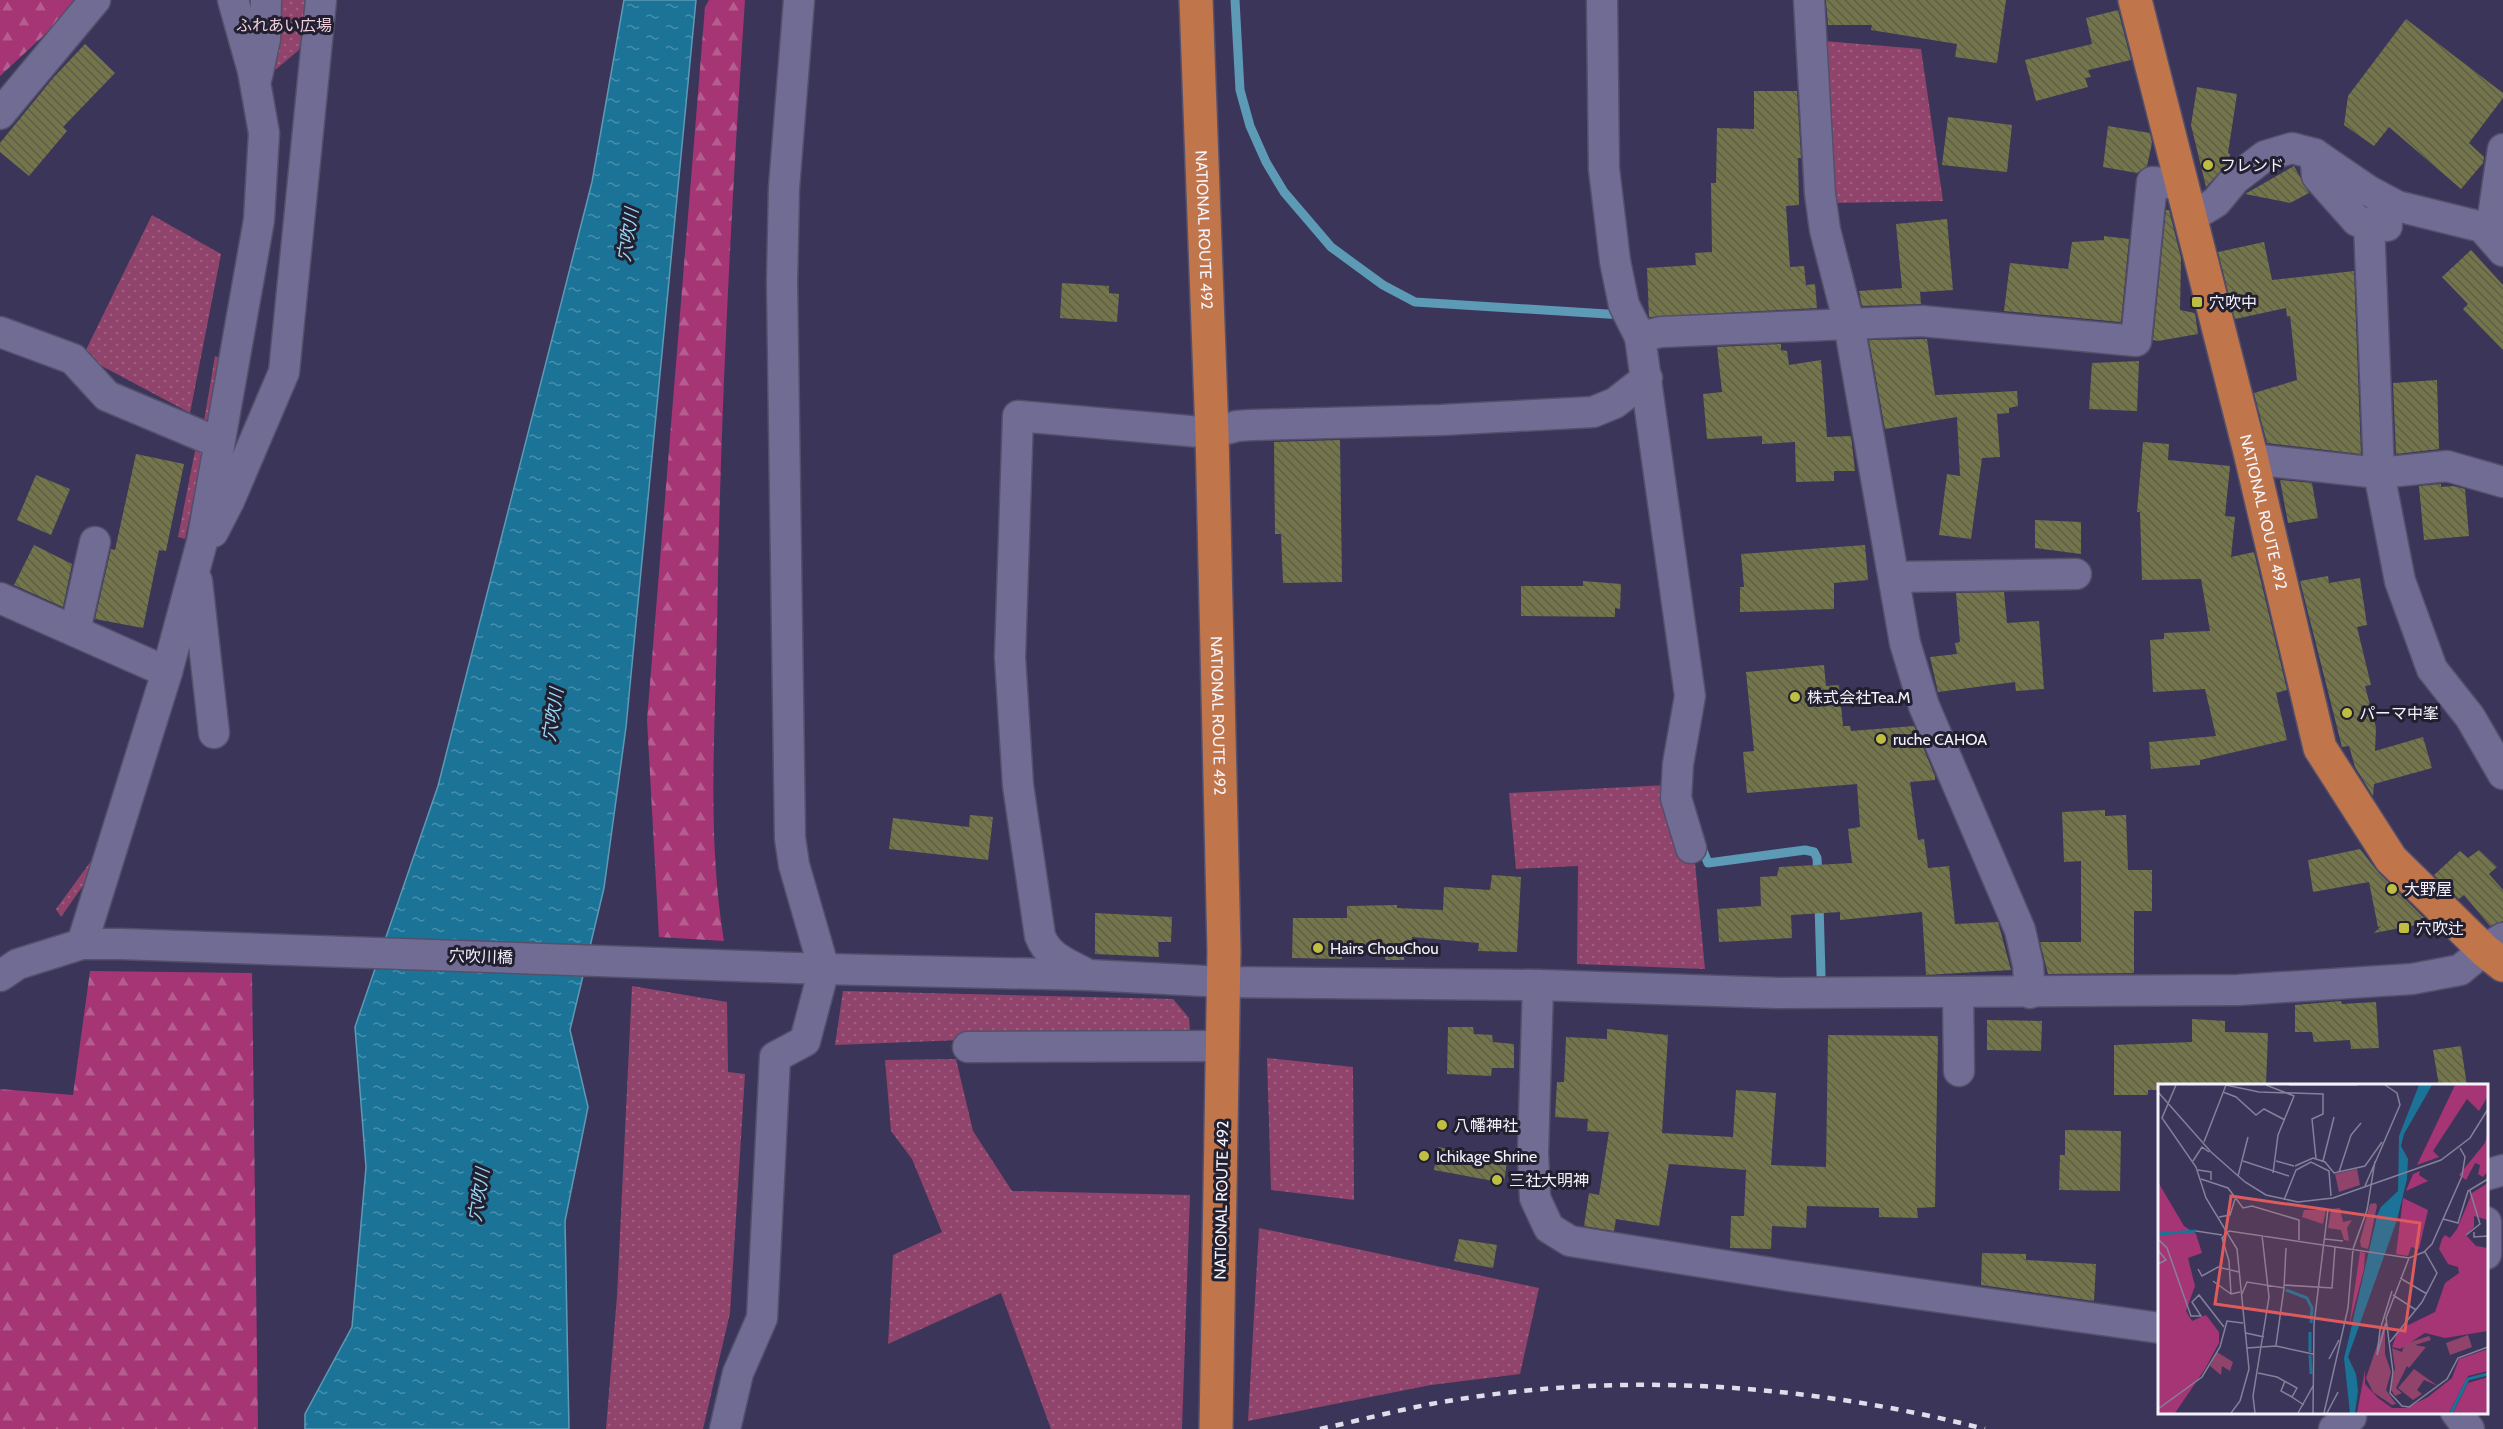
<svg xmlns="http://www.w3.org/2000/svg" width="2503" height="1429" font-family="Cabin,'Noto Sans JP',sans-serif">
	<defs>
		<pattern id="grass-dots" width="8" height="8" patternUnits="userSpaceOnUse" patternTransform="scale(1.5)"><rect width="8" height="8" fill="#90446b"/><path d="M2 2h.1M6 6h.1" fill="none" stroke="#a05f81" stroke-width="1.8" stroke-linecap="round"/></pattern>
		<pattern id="forest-firs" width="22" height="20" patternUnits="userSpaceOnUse" patternTransform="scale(1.5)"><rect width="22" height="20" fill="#a53574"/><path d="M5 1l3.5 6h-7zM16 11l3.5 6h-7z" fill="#b65d90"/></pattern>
		<pattern id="water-ripples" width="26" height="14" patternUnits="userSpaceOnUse" patternTransform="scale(1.5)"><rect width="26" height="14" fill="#1b7497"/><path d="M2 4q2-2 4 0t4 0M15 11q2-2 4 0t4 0" fill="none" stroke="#488fac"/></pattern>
		<pattern id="building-back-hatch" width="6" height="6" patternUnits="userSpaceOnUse" patternTransform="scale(1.5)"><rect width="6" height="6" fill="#74754a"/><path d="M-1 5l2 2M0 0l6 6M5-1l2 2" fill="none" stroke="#5e5f4b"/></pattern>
	</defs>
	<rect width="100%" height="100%" fill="#3b3559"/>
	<g fill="url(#grass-dots)">
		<polygon points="254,0 313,0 299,50 275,70"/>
		<polygon points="1824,41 1921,49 1943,201 1831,203"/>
		<polygon points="152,215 221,254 190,413 83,356"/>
		<polygon points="215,356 222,359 208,428 203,427"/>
		<polygon points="196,446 204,447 185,539 178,537"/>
		<polygon points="1667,785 1695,863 1705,969 1577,964 1578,866 1516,869 1509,793"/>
		<polygon points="94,857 99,863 61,917 56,909"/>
		<polygon points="632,986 727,1002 728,1072 745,1074 730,1313 703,1429 606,1429 617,1296"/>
		<polygon points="843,991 1173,999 1189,1018 1190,1031 835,1045"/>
		<polygon points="1267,1058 1353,1067 1354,1200 1271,1190"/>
		<polygon points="956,1059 973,1131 1012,1191 1190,1195 1182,1429 1051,1429 1001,1293 888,1344 893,1255 942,1232 912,1159 891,1131 885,1060"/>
		<polygon points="1259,1228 1539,1288 1520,1374 1431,1385 1248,1421"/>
	</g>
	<g fill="url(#forest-firs)">
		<polygon points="0,0 82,0 0,76"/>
		<path d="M709 0H745C731 210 720 419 717 629 715 732 707 838 724 941L659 937 647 720 705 7Z"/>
		<polygon points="90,971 252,973 258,1429 0,1429 0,1089 73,1095"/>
	</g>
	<polygon fill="url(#water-ripples)" stroke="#5c9ab5" stroke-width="1.5" points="624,0 696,0 626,727 604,888 570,1030 588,1107 565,1221 569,1429 305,1429 305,1414 352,1327 366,1167 355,1027 438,786 592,182"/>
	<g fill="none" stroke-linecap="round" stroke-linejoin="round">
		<g stroke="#5c9ab5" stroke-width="9">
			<polyline points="1235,0 1240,90 1250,126 1266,162 1284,192 1331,247 1383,285 1415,302 1623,315"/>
			<polyline points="1700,843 1708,863 1805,850 1814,852 1817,858 1818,877"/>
			<polyline points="1819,903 1821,975"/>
		</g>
	</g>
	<g fill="url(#building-back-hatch)">
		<polygon points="1826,0 2006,0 1997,63 1955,57 1957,44 1871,30 1872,25 1828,25"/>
		<polygon points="2118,10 2131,60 2088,70 2091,77 2085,78 2088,87 2036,101 2025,60 2092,44 2086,18"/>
		<polygon points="2406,19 2503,93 2503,98 2469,143 2484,157 2483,163 2461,189 2389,127 2374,146 2344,125 2348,96"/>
		<polygon points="85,44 115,73 63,127 67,131 29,176 0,152 0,143 53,78"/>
		<polygon points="2197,87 2237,94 2228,153 2230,154 2229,162 2206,187 2191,125"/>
		<polygon points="1754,91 1797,91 1801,158 1798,158 1799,205 1786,206 1790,267 1804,266 1806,285 1815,284 1817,308 1649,317 1647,268 1696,265 1695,253 1712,252 1711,183 1716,183 1717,128 1754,129"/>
		<polygon points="1948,117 2012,125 2007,172 1942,165"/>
		<polygon points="2108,126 2150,133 2152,143 2147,166 2137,173 2103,167"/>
		<polygon points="2294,166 2309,193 2290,203 2245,194"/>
		<polygon points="2166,210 2169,210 2181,258 2180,310 2195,313 2198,334 2158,341 2153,340"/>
		<polygon points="1947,219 1953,290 1920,292 1921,304 1862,306 1859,291 1902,288 1896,224"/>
		<polygon points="2104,236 2129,239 2121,322 2004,311 2010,263 2068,269 2072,242 2104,240"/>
		<polygon points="2264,242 2272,280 2354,271 2361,454 2267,443 2254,393 2297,380 2290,316 2287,317 2286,308 2235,319 2218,252"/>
		<polygon points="2471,250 2503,285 2503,350 2463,309 2468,304 2442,277"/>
		<polygon points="1062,283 1109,286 1109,293 1119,294 1117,322 1060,318"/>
		<polygon points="1927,339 1935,395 2017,391 2018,406 2009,408 2009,413 1997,414 2000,457 1982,458 1971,539 1939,535 1947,474 1960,476 1957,417 1885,429 1869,340"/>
		<polygon points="1781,344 1781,350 1787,351 1789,365 1821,360 1827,437 1851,436 1855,471 1834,471 1834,481 1796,482 1795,442 1762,444 1762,436 1707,439 1703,394 1722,392 1717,347"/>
		<polygon points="2139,361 2137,411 2089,409 2092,363"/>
		<polygon points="2437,380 2439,449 2396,454 2393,383"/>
		<polygon points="1340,440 1342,582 1283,583 1281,534 1275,534 1274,442"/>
		<polygon points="2143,442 2169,444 2168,460 2230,466 2225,516 2235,517 2231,557 2254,552 2287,690 2276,693 2287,740 2200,760 2200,765 2151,769 2149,742 2216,736 2205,689 2153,692 2150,640 2164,639 2164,633 2210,631 2201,579 2142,580 2140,512 2137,512"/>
		<polygon points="136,454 184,464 166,551 159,550 143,628 95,619 111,549 115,550"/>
		<polygon points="36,475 70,489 51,535 17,520"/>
		<polygon points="2280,480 2312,483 2318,518 2288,523"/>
		<polygon points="2441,484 2441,487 2453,486 2465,489 2469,536 2424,540 2419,486"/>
		<polygon points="2035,520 2081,522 2081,554 2035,548"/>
		<polygon points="34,545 72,564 63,607 14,585"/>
		<polygon points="1865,545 1868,580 1834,583 1834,609 1740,612 1740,587 1744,587 1741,554"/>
		<polygon points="2328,576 2329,583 2360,578 2367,625 2357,627 2371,685 2365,686 2376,728 2375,751 2423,737 2432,768 2374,784 2373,796 2355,767 2349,746 2342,747 2300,581"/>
		<polygon points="1583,581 1621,584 1620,609 1615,608 1615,617 1521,616 1521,586 1583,586"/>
		<polygon points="2004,592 2007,623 2039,621 2044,689 2016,691 2015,682 1938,692 1930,657 1957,654 1955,643 1960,642 1956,593"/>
		<polygon points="1824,665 1826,686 1839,685 1843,726 1850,726 1851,731 1914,726 1935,776 1935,780 1910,782 1918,840 1924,839 1928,868 1949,866 1955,924 1998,922 2011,970 1926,975 1922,912 1840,920 1840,912 1791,915 1792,938 1719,942 1717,909 1761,906 1760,877 1777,876 1779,867 1852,863 1848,829 1860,827 1857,784 1747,793 1743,752 1754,751 1746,672"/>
		<polygon points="2105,810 2105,816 2126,815 2128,870 2152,870 2152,911 2134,911 2134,973 2048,974 2040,942 2081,942 2081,861 2064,862 2062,812"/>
		<polygon points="970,815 993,817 988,860 889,849 893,818 969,827"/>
		<polygon points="2360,849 2378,872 2432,926 2430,928 2427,923 2374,933 2381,926 2378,927 2369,882 2313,892 2308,860"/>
		<polygon points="2479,850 2497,867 2489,874 2503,890 2503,921 2490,926 2464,895 2459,899 2434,875 2460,851 2468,858"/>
		<polygon points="1492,875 1521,877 1517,952 1478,951 1479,943 1412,937 1412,955 1404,955 1404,960 1386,960 1383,954 1342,953 1342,959 1292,958 1293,918 1347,918 1347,906 1397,905 1397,908 1443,910 1444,887 1490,890"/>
		<polygon points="1095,913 1172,917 1171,942 1158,942 1159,957 1095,954"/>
		<polygon points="2341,1001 2342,1004 2376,1002 2379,1048 2351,1049 2350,1040 2314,1042 2312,1032 2295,1032 2295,1005"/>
		<polygon points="2192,1019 2225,1021 2225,1032 2268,1033 2266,1086 2160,1086 2160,1090 2148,1090 2148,1095 2114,1095 2114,1045 2192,1042"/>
		<polygon points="1987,1020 2042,1021 2041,1051 1987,1050"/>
		<polygon points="1448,1027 1473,1027 1474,1034 1492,1035 1493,1042 1514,1044 1514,1068 1492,1068 1491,1076 1447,1074"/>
		<polygon points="1607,1029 1668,1035 1662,1133 1733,1137 1736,1090 1776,1093 1771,1165 1826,1167 1828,1035 1938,1036 1935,1207 1917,1208 1918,1218 1879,1217 1879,1208 1807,1206 1806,1228 1772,1226 1771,1249 1730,1248 1731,1216 1744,1216 1746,1170 1669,1164 1659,1226 1616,1219 1614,1231 1584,1226 1589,1193 1599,1195 1609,1132 1587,1131 1588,1119 1555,1117 1557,1082 1564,1082 1566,1037 1607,1039"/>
		<polygon points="2461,1046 2467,1086 2439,1086 2433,1050"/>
		<polygon points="2065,1130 2121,1131 2120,1191 2059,1190 2060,1155 2065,1155"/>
		<polygon points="1438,1147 1507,1161 1504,1183 1434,1170"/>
		<polygon points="1459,1239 1497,1245 1493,1268 1454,1261"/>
		<polygon points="1982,1253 2026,1254 2026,1260 2096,1264 2094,1301 1981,1285"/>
	</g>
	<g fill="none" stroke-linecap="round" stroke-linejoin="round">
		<g stroke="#54506b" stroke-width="33">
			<g id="minor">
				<polyline points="1602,0 1604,169 1615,261 1624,305 1640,337"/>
				<polyline points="1809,0 1820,194 1825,230 1849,324 1905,643 1924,706 2020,930 2028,965 2030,993"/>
				<polyline points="257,76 265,39 266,0"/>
				<polyline points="0,114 95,0"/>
				<polyline points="2315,154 2317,176 2357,221 2387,226"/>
				<polyline points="2190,218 2216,202 2235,179 2265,156 2292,148 2315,154 2369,191 2397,206 2482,227 2503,251"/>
				<polyline points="2369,224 2379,473 2400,581 2432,669 2470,717 2503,774"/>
				<polyline points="2482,227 2492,223 2503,149"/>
				<polyline points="0,332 73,359 107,396 219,443"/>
				<polyline points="2251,459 2379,473 2447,466 2503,482"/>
				<polyline points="213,532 229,501 284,372 321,0"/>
				<polyline points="1894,577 2076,574"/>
				<polyline points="197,581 214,733"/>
				<polyline points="0,598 167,672"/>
				<polyline points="75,631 95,542"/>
				<polyline points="1691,848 1676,798 1678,764 1690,696 1640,337 1661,332 1922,321 2136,341 2152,182 2181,184"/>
				<polyline points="82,944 167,672 202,542 259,220 264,133 253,71 233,0"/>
				<path d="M1085 973C1066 963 1048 957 1040 936L1018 785 1010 657 1018 416 1212 433 1237 426 1251 425 1441 420 1593 412 1615 403 1647 378"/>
				<polyline points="0,976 18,964 82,944 121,944 824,969 1089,975 1224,982 1538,985 1779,993 2238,990 2412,979 2460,970 2484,950 2503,938"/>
				<polyline points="1538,985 1533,1153 1535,1198 1549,1228 1570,1241 1790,1276 2160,1328"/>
				<polyline points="1958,993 1959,1071"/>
				<polyline points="968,1047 1224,1046"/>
				<polyline points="2486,1175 2503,1170"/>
				<polyline points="2486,1222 2486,1254"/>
				<polyline points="2456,1412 2469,1429"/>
				<polyline points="725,1429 738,1373 762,1318 775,1057 805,1041 824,969 794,865 790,838 782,282 784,188 799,0"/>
				<polyline points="2334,1429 2351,1417 2351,1412"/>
			</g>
		</g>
		<g stroke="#54506b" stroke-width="36">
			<g id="highway">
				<path id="s1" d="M1196 0 1212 433 1224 951 1216 1429"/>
				<path id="s2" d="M2135 0 2249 448 2320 748 2391 859 2484 950 2503 965"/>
			</g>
		</g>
		<use href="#minor" stroke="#716c94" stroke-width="30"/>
		<use href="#highway" stroke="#c0754a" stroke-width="33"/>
		<path stroke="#dfdde9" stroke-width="4.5" stroke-dasharray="8 8" stroke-linecap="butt" d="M1320 1429C1357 1421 1394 1411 1431 1404 1614 1370 1806 1383 1985 1429"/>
	</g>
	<g fill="#bebf42" stroke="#222030" stroke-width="2">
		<circle cx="2208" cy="165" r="6"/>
		<rect x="2191" y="296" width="12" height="12" rx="3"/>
		<circle cx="1795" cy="697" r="6"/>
		<circle cx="2347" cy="713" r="6"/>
		<circle cx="1881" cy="739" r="6"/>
		<circle cx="2392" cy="889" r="6"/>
		<rect x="2398" y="922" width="12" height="12" rx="3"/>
		<circle cx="1318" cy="948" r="6"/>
		<circle cx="1442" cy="1125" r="6"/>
		<circle cx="1424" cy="1156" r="6"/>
		<circle cx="1497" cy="1180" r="6"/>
	</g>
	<g text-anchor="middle" stroke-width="6" stroke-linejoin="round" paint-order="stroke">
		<g font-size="16" fill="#f0d1de" stroke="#222030">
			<text x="284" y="31">ふれあい広場</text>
		</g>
		<g font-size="16" fill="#f4f3fc" stroke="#222030" text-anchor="start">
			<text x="2220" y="171">フレンド</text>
			<text x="2209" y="308">穴吹中</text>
			<text x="1807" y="703">株式会社Tea.M</text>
			<text x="2359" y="719">パーマ中峯</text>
			<text x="1893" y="745">ruche CAHOA</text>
			<text x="2404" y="895">大野屋</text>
			<text x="2416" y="934">穴吹辻</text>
			<text x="1330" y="954">Hairs ChouChou</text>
			<text x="1454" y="1131">八幡神社</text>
			<text x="1436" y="1162">Ichikage Shrine</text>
			<text x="1509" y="1186">三社大明神</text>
		</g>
		<g font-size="16" fill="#f4f3fc" stroke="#222030">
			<text dy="6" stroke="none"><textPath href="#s1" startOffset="230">NATIONAL ROUTE 492</textPath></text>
			<text dy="6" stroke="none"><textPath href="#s2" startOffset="528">NATIONAL ROUTE 492</textPath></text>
			<text dy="6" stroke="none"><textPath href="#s1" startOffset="716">NATIONAL ROUTE 492</textPath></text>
			<text transform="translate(481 956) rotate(2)" y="6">穴吹川橋</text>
			<text transform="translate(1221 1200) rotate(-89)" y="6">NATIONAL ROUTE 492</text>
		</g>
		<g font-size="18" font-style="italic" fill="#99d7f5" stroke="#222030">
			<text transform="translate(628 235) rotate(-81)" y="6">穴吹川</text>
			<text transform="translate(553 715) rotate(-81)" y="6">穴吹川</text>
			<text transform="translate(479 1195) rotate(-81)" y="6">穴吹川</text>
		</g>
	</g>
	<g transform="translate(2158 1084)">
		<rect width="330" height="330" fill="#3b3559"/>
		<path d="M199 85 202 101 181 108 177 90ZM218 119 219 122 210 165 203 163 202 157 212 120ZM182 124 185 138 194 136 189 144 191 157 186 156 183 146 170 144 173 125ZM146 126H168L165 140 144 133ZM227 238V270L233 288 228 306 238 320 234 321 215 308 208 294ZM271 252 273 256 257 261 268 263 251 284 249 282 238 304 244 309 237 312 232 304 237 285 234 264 244 268 246 260ZM256 285 280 302 266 296 259 306 264 310 255 316 240 304Z" fill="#90446b"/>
		<path d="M297 1H330V12L321 27 309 15 275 67 281 73 259 81ZM330 47V87L325 93 320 90 322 81 317 79 308 96 301 91 327 59ZM262 87 261 91 270 97 248 107 255 90ZM0 98 26 142 38 150 44 169 30 174 37 202 28 227 34 237 48 231 61 248V259L47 285 17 329H0ZM330 99V136L316 132V143L308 151 318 162 330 164V247L287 254 267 249 242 265 234 263 240 246 277 228 287 199 301 189 300 183 290 180 281 165 284 155 287 151 292 154 299 145 314 109ZM245 114 270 126 261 165 253 163 250 172 238 170ZM202 168 207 169 206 185 191 243ZM330 265V287L310 292 291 329H199L207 286V300L220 314 234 324H248L270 313 294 294 301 275ZM330 293V329H295L310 299Z" fill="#a53574"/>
		<path d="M59 268 75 278 72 287 64 282 63 291 52 282Z" fill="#90446b"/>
		<path d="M310 251 314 263 292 271 288 259Z" fill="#90446b"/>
		<path d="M261 1H274L246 50 243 62 250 75 249 95 239 136 190 273 198 290 200 307 197 329H192L186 274 190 258 219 132 223 123 240 107 241 52Z" fill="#1b7497"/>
		<path fill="none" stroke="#1b7497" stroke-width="3" d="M0 150 38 147M128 206 149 214 154 224 153 239M152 268V248M152 271 153 290M293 329 310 295 330 290"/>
		<path fill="none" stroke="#85819a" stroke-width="1.5" d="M18 1 4 34 38 83 48 114 79 165 91 285 82 317 73 329M108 1 136 12 120 51 115 89M131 1H199M0 8 53 68 87 98 108 111 140 118 175 114 283 76 312 54 330 25M65 8 78 13 98 31 106 25 127 36M46 58 68 1 101 8 165 10V30L154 35 158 75M35 77 44 63 51 68M85 77 131 92M118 77 136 82M165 77 176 33M137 82 155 74 167 78 176 89 207 82 224 58M40 86 53 88V96M181 88 193 51 203 39M80 92 90 53M43 95 70 104 85 124 94 122 141 136V156M207 102 242 21 239 9 227 1M126 116 138 86 153 78 171 87 173 112M61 133 72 131 77 115M285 135 300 139 310 107 330 95M38 147 64 151M316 148V153L330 152M308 151 322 140 312 107M0 155 9 164 33 232H43L34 218 41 211 66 243M167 155 185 157M0 166 8 176 0 180M251 174 228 234 235 288 232 309 244 322 251 323 289 295 300 274 330 263M40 185 44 192 60 183 81 188M242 194 269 210M55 197 73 210 82 208M126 201 174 204 177 163M73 210 71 177 64 154 71 147 251 174 266 168 274 160 304 92 307 73 302 64M84 210 89 198 126 204 128 164M235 211 258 226M88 249 106 253M232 258 264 218 279 189 267 168M118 261 126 204M89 264 118 262 155 270M219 271 222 246 234 207M219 271 228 239M171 275 181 256M100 289 119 293 139 304 134 313 146 321M127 297 123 307 134 313M0 325 44 293 62 263 69 237 85 239M97 329 95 312 111 213 104 151M140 329 155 302M155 329 156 240 170 125M166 329 190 224 195 165 209 126 217 77M169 329 180 308"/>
		<path fill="#de5b5d" fill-opacity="0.15" stroke="#de5b5d" stroke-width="3" d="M73 112 262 139 247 247 57 220Z"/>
		<rect width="330" height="330" fill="none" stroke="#f4f3fc" stroke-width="3"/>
	</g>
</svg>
